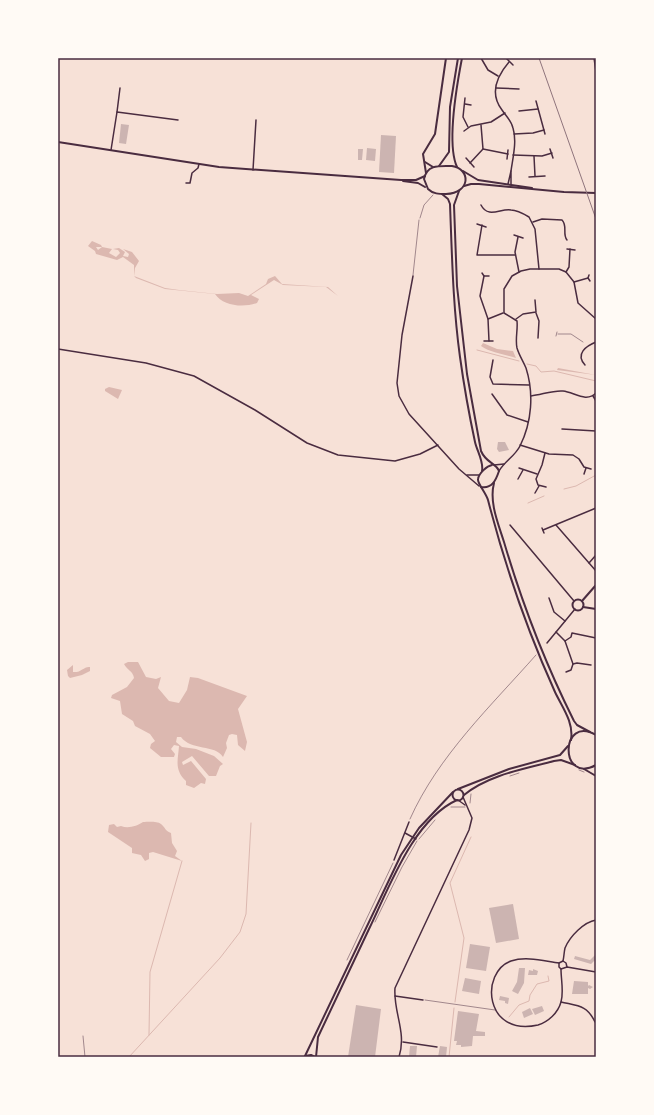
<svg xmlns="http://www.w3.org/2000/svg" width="654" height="1115" font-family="Signika,sans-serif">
	<rect width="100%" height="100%" fill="#f7e1d7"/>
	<g fill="#dcb8b0">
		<path d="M92 241 101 245 102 247H96L98 250 102 247 112 249 109 253 116 257 120 253 118 250 113 249 119 248 125 252 123 256 128 257 129 254 123 249 132 252 139 261 135 268 134 276 165 288 179 290 217 294 239 293 248 296 266 284 268 279 275 276 282 284 328 287 338 296 326 287 283 285 274 280 251 295 259 299 257 303C243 308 223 306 215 294L165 289 136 278 134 276V265L123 257 117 260 96 254 95 251 88 246Z"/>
		<path d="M483 343 497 349 513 351 516 358C504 354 491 353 481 346Z"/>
		<polygon points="558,368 596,375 557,370"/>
		<polygon points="109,387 122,390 118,399 105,391 105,389"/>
		<path d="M128 662H138L146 677 156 679 161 677 158 688 169 701 179 703 187 690 190 677 198 678 247 696 238 709 247 742 245 751 238 745 237 735 232 734 229 735 226 743 227 748 223 757C215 744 191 751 181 737H177L176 742 182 747 196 749 214 756 223 764 220 766 216 776H209L192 756 182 762 183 765 191 761 206 779 205 784 201 783 194 788 186 785V781C174 770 178 760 179 746L174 745 171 749 175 754 174 757H161L150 748 151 744 155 741 150 734 135 726 133 721 122 714 120 701 111 698 112 695 127 687 134 678C133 671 127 670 124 664Z"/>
		<path d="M73 665V672C81 673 84 666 90 667V671L82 675 70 678 68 676 67 670Z"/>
		<path d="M143 822C148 822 157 821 161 824 166 828 164 830 171 833L172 843 177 851 175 856 182 861 153 852 149 853V859L145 861 141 855 132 853V848L108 832 109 825 114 824 117 827 121 826C128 829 137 826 143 822Z"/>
	</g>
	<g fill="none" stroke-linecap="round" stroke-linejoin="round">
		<g stroke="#dcb8b0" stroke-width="1">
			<polyline points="477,350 519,361"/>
			<polyline points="527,364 536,366 541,372 554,371 596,381"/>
			<polyline points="564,489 576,486 596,475"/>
			<polyline points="528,503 544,496"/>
			<polyline points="455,1002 464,938 450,883 471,837"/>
			<polyline points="509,1017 519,1005 529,1001 530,995 537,984 549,981 548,976"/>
			<polyline points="149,1035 150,972 182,861"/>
			<polyline points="129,1057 220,958 240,932 246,914 251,823"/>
			<polyline points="449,1057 454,1008"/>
		</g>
	</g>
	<g fill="#ccb4b1">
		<polygon points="121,124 129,125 126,144 119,143"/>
		<polygon points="381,135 396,136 394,173 379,172"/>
		<polygon points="367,148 376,149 375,161 366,160"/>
		<polygon points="358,149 363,149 362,160 358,160"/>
		<polygon points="498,442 505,442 509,450 499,452 497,449"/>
		<polygon points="513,904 519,939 496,943 489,908"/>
		<polygon points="470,944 490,947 486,971 466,968"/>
		<polygon points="596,954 596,959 591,964 574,959 575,956 590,960"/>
		<polygon points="519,968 525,968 524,983 518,994 512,991 517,982"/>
		<polygon points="533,969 538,971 537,975 528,975 529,970 533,971"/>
		<polygon points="465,978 481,981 479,994 462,991"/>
		<polygon points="574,981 588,982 588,986 589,985 593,987 590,989 588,988 588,994 572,994"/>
		<polygon points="500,996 509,998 508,1004 505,1003 505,1001 499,1000"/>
		<polygon points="356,1005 381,1009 375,1057 348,1057"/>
		<polygon points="542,1006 544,1011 535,1015 532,1009"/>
		<polygon points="530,1008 533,1014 524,1018 522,1012"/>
		<polygon points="458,1011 479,1014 476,1031 485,1032 485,1036 473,1036 472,1046 461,1047 461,1045 456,1045 457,1041 454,1041"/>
		<polygon points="410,1046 417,1046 416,1057 409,1057"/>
		<polygon points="440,1046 447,1047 446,1057 438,1057"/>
	</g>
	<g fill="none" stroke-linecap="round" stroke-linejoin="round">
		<g stroke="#4a2c40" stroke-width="0.5">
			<polyline points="420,218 424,205 433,195"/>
			<polyline points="579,770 584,772"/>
			<polyline points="510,776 519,773"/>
			<polyline points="470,803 471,794"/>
			<polyline points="451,807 465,807"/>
			<path d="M410 819C438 756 491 706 536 655"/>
			<polyline points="419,839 435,820"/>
			<polyline points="375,922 402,867 417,841"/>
			<polyline points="347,960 393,863"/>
			<polyline points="83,1036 85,1057"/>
		</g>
		<g stroke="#4a2c40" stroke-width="0.5">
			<polyline points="413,275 419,220"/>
			<polyline points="558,334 571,334 583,342"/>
			<polyline points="556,336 557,332"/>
			<polyline points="425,1000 495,1010"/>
		</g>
		<g stroke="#4a2c40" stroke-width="1.5">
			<polyline points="481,58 488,70 498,76"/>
			<polyline points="506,58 513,65"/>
			<polyline points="594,58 596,72"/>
			<path d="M509 62C497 76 489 93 502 110 506 116 511 120 513 128 517 141 513 157 511 171"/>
			<polyline points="496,88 519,89"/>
			<polyline points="465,98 463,117 468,127"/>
			<polyline points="536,101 545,134"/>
			<polyline points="465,104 471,105"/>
			<polyline points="519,111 538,109"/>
			<polyline points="117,112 120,88"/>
			<polyline points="464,131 471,126 491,122 505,113"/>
			<polyline points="514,134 533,133 544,130"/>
			<polyline points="483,149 508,154"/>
			<polyline points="550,149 553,158"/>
			<polyline points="111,150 117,112 178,120"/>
			<polyline points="513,155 542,156 552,153"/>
			<polyline points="534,156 535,176"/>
			<polyline points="466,158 474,167"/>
			<polyline points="507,159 508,150"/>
			<polyline points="470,163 483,149 481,125"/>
			<polyline points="253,170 256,120"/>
			<polyline points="529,177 545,176"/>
			<polyline points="186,183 190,183 192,173 198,168 199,164"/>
			<polyline points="508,184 511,171 511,185"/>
			<path d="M481 205C488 219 501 208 511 210 517 210 524 214 529 217L535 229 539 269"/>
			<path d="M533 222 542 219 562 220C568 226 562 234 567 240"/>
			<polyline points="477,224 486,227"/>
			<polyline points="482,225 477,255 515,255"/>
			<polyline points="514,235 523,238"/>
			<polyline points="518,237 515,252 519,272"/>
			<polyline points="567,249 575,250"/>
			<polyline points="566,272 569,267 570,249"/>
			<polyline points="482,273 484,276 489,276"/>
			<polyline points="589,275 588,278 590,281"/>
			<polyline points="413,276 402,335 397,383 399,396 409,414 459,469 479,486"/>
			<polyline points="484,276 480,296 488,319 489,341"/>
			<polyline points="574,282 588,278"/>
			<polyline points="536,313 539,321 538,338"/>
			<polyline points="488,319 503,313"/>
			<polyline points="516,319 523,314 536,312 535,300"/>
			<polyline points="484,341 493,341"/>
			<polyline points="58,349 146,363 194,376 255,410 307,443 338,455 395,461 420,454 438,445"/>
			<polyline points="493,360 490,377 493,384 529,385"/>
			<path d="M585 365C575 354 586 346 596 342"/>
			<polyline points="492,394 507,415 528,422"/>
			<path d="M531 396C541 395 553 390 563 391 574 392 586 403 596 393"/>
			<polyline points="593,396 596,401"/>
			<polyline points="562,429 596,431"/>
			<polyline points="520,445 549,454 573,455 579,459 584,467 591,469"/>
			<polyline points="545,453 542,465 536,479 538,485 546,487"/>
			<polyline points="494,465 504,464"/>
			<polyline points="519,468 537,474"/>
			<path d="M499 471C505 461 515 456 520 446 532 422 534 393 526 368 523 361 519 355 517 348 515 339 518 330 517 321L504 313V289L512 276 521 271 530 269H559L566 272 574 282 578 303 596 319"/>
			<polyline points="584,474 586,468"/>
			<polyline points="467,475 479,475"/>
			<polyline points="518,479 523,470"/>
			<polyline points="535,493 539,486"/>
			<polyline points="510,525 574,601"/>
			<polyline points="556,525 596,571"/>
			<polyline points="542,528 544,533"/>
			<polyline points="543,530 596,508"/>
			<polyline points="589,563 596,555"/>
			<polyline points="549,598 554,612 565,621"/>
			<polyline points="556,632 565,641 571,637 572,633 596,638"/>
			<polyline points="565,641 573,664 571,670 566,672"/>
			<polyline points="547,643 575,609"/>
			<polyline points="573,664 577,663 591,665"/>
			<polyline points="458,800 465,805"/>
			<polyline points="405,833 416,839"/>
			<polyline points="394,860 409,822"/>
			<path d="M563 961C564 957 564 952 565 948 570 936 584 922 596 920"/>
			<polyline points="559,963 559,967 561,969 567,967 596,972"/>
			<path d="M561 969C561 980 564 992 561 1002 558 1013 548 1022 538 1025 484 1037 480 972 511 961 526 956 544 961 559 963L563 961 566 963 567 967"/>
			<polyline points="395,996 423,1000"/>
			<path d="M561 1002C578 1006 587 1005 595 1022"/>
			<polyline points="403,1042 437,1047"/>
			<path d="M399 1057C407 1032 393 1012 395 988L469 830 472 818 463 797"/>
		</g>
		<g stroke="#4a2c40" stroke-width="2">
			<polyline points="425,162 433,167"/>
			<polyline points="426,173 423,154 435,134 446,58"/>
			<circle cx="578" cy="605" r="5.5"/>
			<polyline points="582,601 596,585"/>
			<polyline points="583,607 596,609"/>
		</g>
		<g stroke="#4a2c40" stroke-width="2">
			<polyline points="58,142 219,167 401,180 416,180 425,176"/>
			<polyline points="439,166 449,152 450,107 458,58"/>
			<path d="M452 166C471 169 471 193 446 194 439 194 433 194 428 189L424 179C427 164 440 166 452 166Z"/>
			<path d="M457 167C446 143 457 84 462 58"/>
			<polyline points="463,171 478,180 532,188"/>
			<polyline points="403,181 418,183 425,187"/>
			<polyline points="464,186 471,184 479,184 564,192 596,193"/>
			<path d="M459 191 454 205 457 286 467 374 481 451C486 463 496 463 499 471 496 480 492 489 481 487"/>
			<path d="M442 194 448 199 450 204C452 256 453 307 460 357 464 386 469 414 475 442 477 451 484 462 482 471"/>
			<path d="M492 465C487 466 479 473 478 479 477 483 486 493 488 500 505 566 527 630 555 692 562 707 574 722 571 740"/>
			<path d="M494 483C489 502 498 523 504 542 522 603 545 663 574 721L577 725 590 732"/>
			<path d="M596 735C560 714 559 785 596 765"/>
			<polyline points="584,769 596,776"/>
			<polyline points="458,789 509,769 560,755 568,746"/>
			<circle cx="458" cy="795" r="5.5"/>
			<path d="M464 795C488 775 524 769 554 761L561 760 575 765"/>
			<polyline points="305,1056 401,855 419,828 453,792"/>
			<polyline points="305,1056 311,1055 315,1057"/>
			<path d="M316 1057 318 1037C335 1001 352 965 369 929 389 888 413 820 457 800"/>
		</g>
		<polyline stroke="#8f747c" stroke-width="1" points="539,58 596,219"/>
	</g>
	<rect width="654" height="1115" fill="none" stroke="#fffaf5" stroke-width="118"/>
	<rect x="59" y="59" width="536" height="997" fill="none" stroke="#4a2c40" stroke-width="1.5"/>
</svg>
